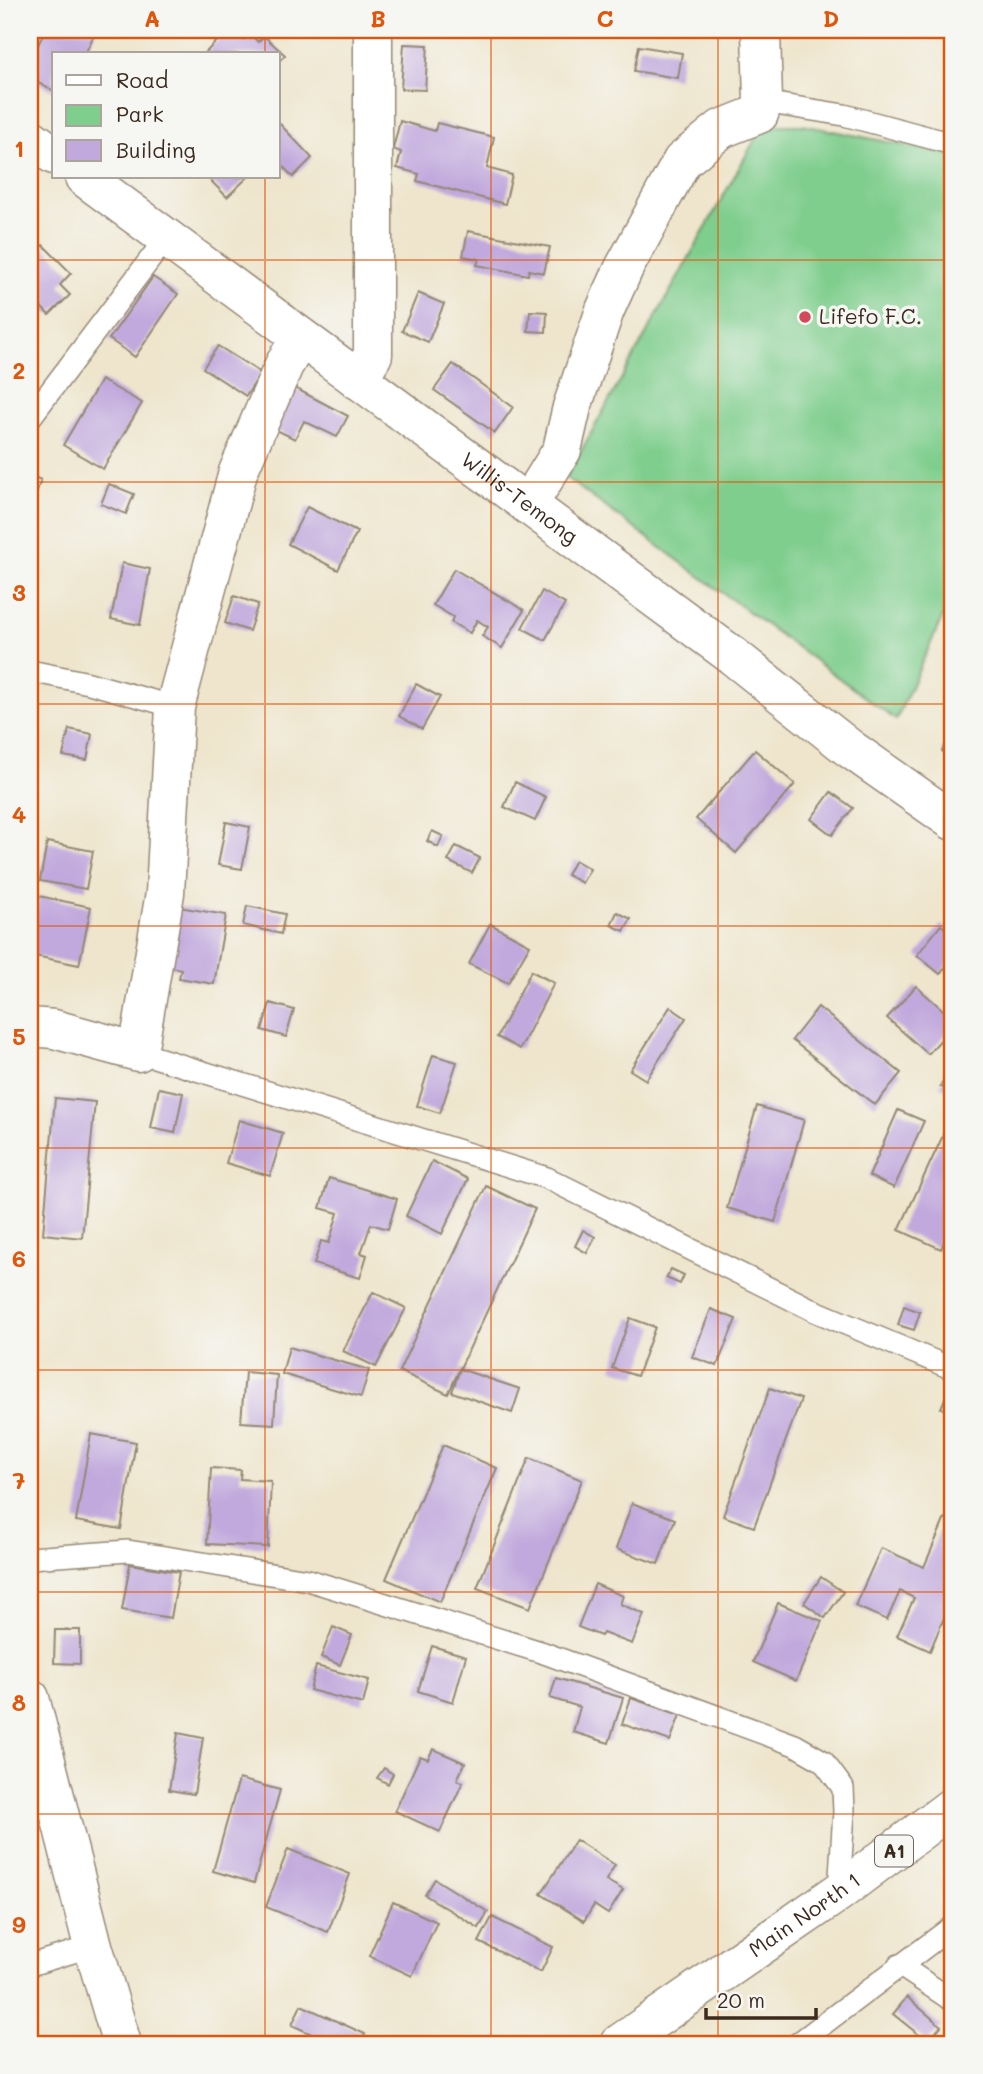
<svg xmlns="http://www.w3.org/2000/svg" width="983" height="2074" font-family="Mali,sans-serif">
	<rect width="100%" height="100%" fill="#f6f6f2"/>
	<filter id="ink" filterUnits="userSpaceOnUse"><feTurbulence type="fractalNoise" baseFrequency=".0143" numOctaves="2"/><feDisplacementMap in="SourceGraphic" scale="14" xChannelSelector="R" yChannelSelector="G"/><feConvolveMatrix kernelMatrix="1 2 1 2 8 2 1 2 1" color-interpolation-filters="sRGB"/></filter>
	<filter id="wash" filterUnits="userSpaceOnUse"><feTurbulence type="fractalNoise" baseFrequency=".00686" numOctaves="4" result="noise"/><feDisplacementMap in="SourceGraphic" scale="28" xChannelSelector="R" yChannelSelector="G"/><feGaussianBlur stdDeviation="1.57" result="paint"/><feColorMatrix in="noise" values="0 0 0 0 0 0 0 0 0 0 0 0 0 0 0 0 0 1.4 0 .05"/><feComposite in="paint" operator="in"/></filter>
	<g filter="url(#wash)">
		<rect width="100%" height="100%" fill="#eee5cc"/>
		<polygon fill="#7fce8d" stroke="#5d7c56" stroke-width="2" points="763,125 803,125 953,155 953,594 896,720 566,478"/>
		<g id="blocks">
			<g fill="#c1a9dd">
				<polygon points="45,30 96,31 85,54 54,54 54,91 30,79 30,62"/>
				<polygon points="228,30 233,30 243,39 249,33 258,42 264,36 285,55 278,62 278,54 204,54"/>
				<polygon points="404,44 428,45 425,90 401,89"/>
				<polygon points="639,46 682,53 678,78 634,71"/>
				<polygon points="400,121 435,131 437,123 494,137 487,168 512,175 505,204 417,181 419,174 397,168 401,152 393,149"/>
				<polygon points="278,122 312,158 293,177 278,161"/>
				<polygon points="211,177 248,177 227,197 209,179"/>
				<polygon points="468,231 550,247 544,273 529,270 528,275 477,265 479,259 463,256"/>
				<polygon points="43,245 71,273 60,285 70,295 49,315 30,296 30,258"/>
				<polygon points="153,277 178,294 135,357 109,339"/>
				<polygon points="418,293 444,304 428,342 402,331"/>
				<polygon points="530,311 547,312 546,332 528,331"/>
				<polygon points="218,346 261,373 246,396 203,368"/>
				<polygon points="453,364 513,407 495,433 434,390"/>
				<polygon points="101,380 142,403 103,469 63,445"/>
				<polygon points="291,386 348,416 337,437 304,421 295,439 270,427"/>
				<polygon points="30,475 41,480 30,509"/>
				<polygon points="109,484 134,494 126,514 101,504"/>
				<polygon points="307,507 357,532 338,570 288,544"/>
				<polygon points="122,563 150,569 140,625 111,619"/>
				<polygon points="454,569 524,610 502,648 482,636 488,627 477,620 470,633 451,622 453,617 433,605"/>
				<polygon points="542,591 565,604 545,640 522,628"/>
				<polygon points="234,596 258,604 249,631 225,623"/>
				<polygon points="416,684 440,697 422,729 399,716"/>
				<polygon points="69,729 92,734 87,760 63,756"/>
				<polygon points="953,733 953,759 942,751"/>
				<polygon points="755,750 795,784 736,853 696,819"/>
				<polygon points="515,782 546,797 535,821 504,807"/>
				<polygon points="831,792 853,808 832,835 811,819"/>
				<polygon points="226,822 250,827 242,869 218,865"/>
				<polygon points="432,831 443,836 438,847 427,841"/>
				<polygon points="47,842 93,851 86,889 40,881"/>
				<polygon points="456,846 480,858 472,873 448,861"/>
				<polygon points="575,860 590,869 582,883 567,875"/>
				<polygon points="39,896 91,907 79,965 30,955 30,940"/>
				<polygon points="247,906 285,914 281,934 243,925"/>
				<polygon points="179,907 226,915 214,984 179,978 181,969 170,967"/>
				<polygon points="617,912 631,919 624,931 611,925"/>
				<polygon points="490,924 530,945 508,983 469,964"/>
				<polygon points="941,925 953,934 953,958 940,974 917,955"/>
				<polygon points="531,971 554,983 520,1049 497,1037"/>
				<polygon points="916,986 953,1019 953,1026 928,1054 887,1018"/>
				<polygon points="270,1003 294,1010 286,1037 262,1030"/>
				<polygon points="670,1007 686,1018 646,1080 630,1070"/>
				<polygon points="818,1007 901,1073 875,1105 792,1040"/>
				<polygon points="433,1055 457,1062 440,1113 417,1106"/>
				<polygon points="953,1065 953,1094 940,1086"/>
				<polygon points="159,1088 183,1093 175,1133 151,1128"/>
				<polygon points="55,1098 95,1102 82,1238 43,1234"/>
				<polygon points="757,1106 804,1120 775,1222 727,1208"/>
				<polygon points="898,1110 924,1121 894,1188 869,1176"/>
				<polygon points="953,1114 953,1223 941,1249 899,1230"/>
				<polygon points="239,1120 283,1133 270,1176 226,1163"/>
				<polygon points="432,1161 468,1179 442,1234 406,1216"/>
				<rect x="30" y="1172" width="7" height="28"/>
				<polygon points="329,1178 397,1199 388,1229 371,1224 361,1253 367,1255 360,1278 314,1264 321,1241 329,1243 338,1213 320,1208"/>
				<polygon points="486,1186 535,1209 448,1394 399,1371"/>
				<polygon points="583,1230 595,1237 587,1253 575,1246"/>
				<polygon points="671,1269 684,1275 680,1284 666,1278"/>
				<polygon points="373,1292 406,1308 376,1367 343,1351"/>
				<polygon points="904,1306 920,1312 914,1330 898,1325"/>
				<polygon points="711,1309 736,1319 717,1366 692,1357"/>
				<polygon points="630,1318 655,1327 637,1376 612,1368"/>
				<polygon points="289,1347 369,1370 361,1397 282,1374"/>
				<polygon points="460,1369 520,1389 512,1413 452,1392"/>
				<polygon points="245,1372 277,1375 274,1424 241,1422"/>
				<polygon points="951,1384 953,1385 953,1413 941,1408"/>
				<polygon points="770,1388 801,1399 754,1527 723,1516"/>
				<polygon points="91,1434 136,1442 121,1529 76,1521"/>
				<polygon points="443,1445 497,1468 440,1602 386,1579"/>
				<polygon points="529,1458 582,1480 530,1608 477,1588"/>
				<polygon points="211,1468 241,1470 240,1479 271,1481 268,1547 207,1544"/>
				<polygon points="632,1503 675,1519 658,1564 616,1549"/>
				<polygon points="945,1518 953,1521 953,1616 946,1613 930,1651 897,1636 914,1598 900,1591 887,1620 855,1606 881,1548 924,1567"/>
				<polygon points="130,1564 179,1572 171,1618 122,1610"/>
				<polygon points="821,1577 843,1592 825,1618 804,1603"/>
				<polygon points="595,1584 623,1596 620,1604 644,1614 632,1644 603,1633 601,1636 578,1627"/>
				<polygon points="778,1603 822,1621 796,1681 753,1662"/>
				<polygon points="333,1627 352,1635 340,1665 321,1657"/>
				<polygon points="55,1630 80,1630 80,1664 54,1663"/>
				<polygon points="432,1646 466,1656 453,1702 418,1691"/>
				<polygon points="316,1666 369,1680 363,1704 310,1690"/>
				<polygon points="556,1678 623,1698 609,1743 573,1732 580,1707 550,1698"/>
				<polygon points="631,1698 680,1715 670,1741 622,1724"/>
				<polygon points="178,1733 203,1738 194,1794 169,1790"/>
				<polygon points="433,1749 465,1763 457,1780 463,1782 440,1832 395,1811 420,1756 428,1759"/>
				<polygon points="384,1768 393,1774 388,1784 377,1778"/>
				<polygon points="239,1779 280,1790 254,1883 213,1871"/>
				<polygon points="576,1840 615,1865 606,1880 623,1890 608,1914 594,1905 584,1921 541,1894"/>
				<polygon points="288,1849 350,1874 328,1932 266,1907"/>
				<polygon points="435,1879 488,1912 479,1928 425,1895"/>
				<polygon points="393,1902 437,1922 412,1976 369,1956"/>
				<polygon points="492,1917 553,1947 541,1972 479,1942"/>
				<polygon points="907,1997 941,2026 928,2042 893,2014"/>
				<polygon points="301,2005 365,2034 361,2044 331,2044 331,2043 292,2025"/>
			</g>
		</g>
	</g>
	<g filter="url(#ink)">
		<use href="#blocks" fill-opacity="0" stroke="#948875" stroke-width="2"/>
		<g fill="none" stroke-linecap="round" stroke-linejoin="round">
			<g stroke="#948875" stroke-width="24">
				<g id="service">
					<polyline points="763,102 844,115 953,144"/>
					<polyline points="30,418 167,237"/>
					<polyline points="30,671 89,683 175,707"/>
					<polyline points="138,1052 547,1178 815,1311 953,1369"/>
					<polyline points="30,1558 128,1551 308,1580 544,1653 795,1745 823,1761 843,1788 844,1811 839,1892"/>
					<polyline points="30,1965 93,1946"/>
					<polyline points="899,1965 953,2001"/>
					<polyline points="797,2044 953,1926"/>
				</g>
			</g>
			<g stroke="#948875" stroke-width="41">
				<g id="minor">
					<polyline points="358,380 373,355 373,30"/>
					<polyline points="528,505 562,450 572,407 605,310 624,268 682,161 721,129 759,114 763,102 761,30"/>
					<polyline points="30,1027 54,1029 138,1052 165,893 175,707 238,472 284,365 300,338"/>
					<polyline points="30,1698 93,1946 122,2044"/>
				</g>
			</g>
			<g stroke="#948875" stroke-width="41">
				<g id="secondary">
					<polyline points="30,138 54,155"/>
					<path id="s1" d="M84 177 733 656 849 748 953 821"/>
				</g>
			</g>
			<g stroke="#948875" stroke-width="41">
				<g id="primary">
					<path id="s2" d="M619 2044 839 1892 953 1806"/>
				</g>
			</g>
			<use href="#service" stroke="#fff" stroke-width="21"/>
			<use href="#minor" stroke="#fff" stroke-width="38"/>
			<use href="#secondary" stroke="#fff" stroke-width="38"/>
			<use href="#primary" stroke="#fff" stroke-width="38"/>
		</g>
	</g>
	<path fill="none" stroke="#df570d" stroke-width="2" stroke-opacity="0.55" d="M265 30V54M491 30V2044M718 30V2044M265 177V2044M30 260H953M30 482H953M30 704H953M30 926H953M30 1148H953M30 1370H953M30 1592H953M30 1814H953"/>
	<circle fill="#d1495b" stroke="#f6f6f2" stroke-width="2.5" cx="805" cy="317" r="7"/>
	<g text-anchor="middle" stroke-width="7" stroke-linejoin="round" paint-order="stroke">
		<rect fill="#f6f6f2" stroke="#73675e" stroke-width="2" x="875" y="1835.5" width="38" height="31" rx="5"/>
		<g font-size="19" font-weight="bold" fill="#3b2a1e">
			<text x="894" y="1858">A1</text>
		</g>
		<g font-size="21" fill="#3b2a1e" stroke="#f6f6f2" text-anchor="start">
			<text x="819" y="324">Lifefo F.C.</text>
		</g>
		<g font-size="21" fill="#3b2a1e" stroke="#f6f6f2">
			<text dy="7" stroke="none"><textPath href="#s1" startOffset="541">Willis-Temong</textPath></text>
			<text dy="7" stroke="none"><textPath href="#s2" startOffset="226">Main North 1</textPath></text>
		</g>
	</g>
	<rect width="983" height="2074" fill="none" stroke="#f6f6f2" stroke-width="77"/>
	<rect x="52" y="52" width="228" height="126" fill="#f6f6f2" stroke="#aba49d" stroke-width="2"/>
	<rect x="66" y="75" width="35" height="10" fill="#ffffff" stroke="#aba49d" stroke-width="2"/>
	<text x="116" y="88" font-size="21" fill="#3b2a1e">Road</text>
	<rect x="66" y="105" width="35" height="21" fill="#7fce8d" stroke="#aba49d" stroke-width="2"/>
	<text x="116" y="122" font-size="21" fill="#3b2a1e">Park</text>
	<rect x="66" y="140" width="35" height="21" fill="#c1a9dd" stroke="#aba49d" stroke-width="2"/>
	<text x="116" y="158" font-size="21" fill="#3b2a1e">Building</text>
	<path d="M706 2008v10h110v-10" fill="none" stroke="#3b2a1e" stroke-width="3.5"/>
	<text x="717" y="2008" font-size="21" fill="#3b2a1e" stroke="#f6f6f2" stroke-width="5" paint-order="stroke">20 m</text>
	<rect x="38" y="38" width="906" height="1998" fill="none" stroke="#df570d" stroke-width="2.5"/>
	<g font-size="23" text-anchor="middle" font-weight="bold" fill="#df570d">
		<text x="152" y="27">A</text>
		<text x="378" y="27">B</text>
		<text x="605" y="27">C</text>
		<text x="831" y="27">D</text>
		<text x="19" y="157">1</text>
		<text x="19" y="379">2</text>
		<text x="19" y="601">3</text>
		<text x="19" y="823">4</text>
		<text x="19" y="1045">5</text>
		<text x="19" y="1267">6</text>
		<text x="19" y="1489">7</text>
		<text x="19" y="1711">8</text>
		<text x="19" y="1933">9</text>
	</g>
</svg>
